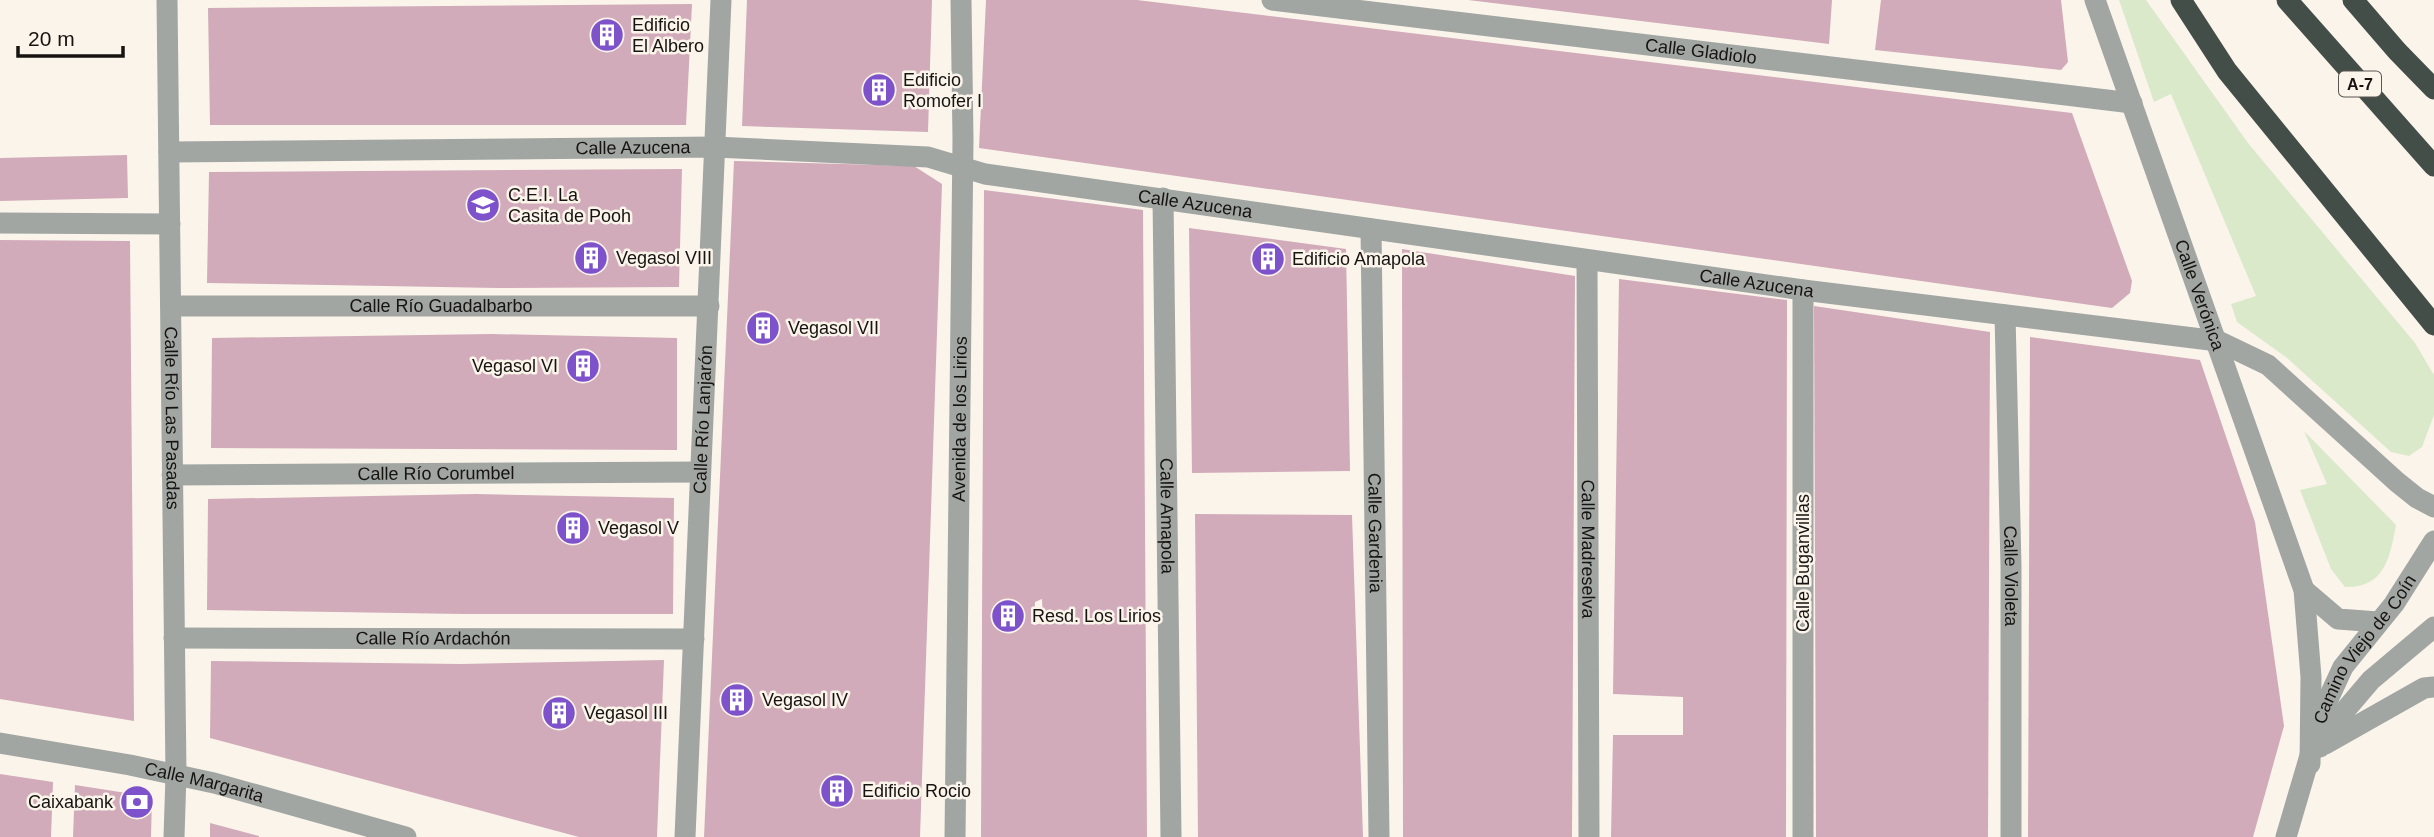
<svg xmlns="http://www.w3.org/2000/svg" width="2434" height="837" font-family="Helvetica,sans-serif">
	<rect width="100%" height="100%" fill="#fbf4eb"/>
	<g fill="#dae9ca">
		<polygon points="2119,0 2146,0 2248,143 2415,343 2434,375 2434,415 2422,447 2409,456 2391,452 2287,358 2237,322 2231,304 2256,296 2171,94 2154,102"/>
		<path d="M2304 431 2396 525C2390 557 2385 588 2345 587L2331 569 2300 490 2327 484Z"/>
	</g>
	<g fill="#d1abb9" fill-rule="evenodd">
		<polygon points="747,0 932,0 928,132 742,126"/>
		<polygon points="986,0 1137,0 2072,113 2132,281 2130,293 2112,308 979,148"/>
		<polygon points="1468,0 1832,0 1829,44"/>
		<polygon points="1881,0 2061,0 2068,62 2061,70 1875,50"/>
		<polygon points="692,4 686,125 210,125 208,8"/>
		<polygon points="127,155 128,198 0,201 0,158"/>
		<polygon points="734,161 914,166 942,184 920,837 704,837"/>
		<polygon points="682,169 679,287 498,288 207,283 209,172"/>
		<path d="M984 190 1143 210 1147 837H981ZM1042 599 1043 623 1034 625 1035 602Z"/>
		<polygon points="1189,228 1346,249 1350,471 1192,473"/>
		<polygon points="0,240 130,241 134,721 0,699"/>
		<polygon points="1402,249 1575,276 1572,837 1403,837"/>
		<polygon points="1619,279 1787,300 1786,837 1611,837 1613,735 1683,735 1683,697 1613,694"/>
		<polygon points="1814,306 1990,332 1988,837 1816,837"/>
		<polygon points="492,334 677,338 677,450 211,448 212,338"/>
		<polygon points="2030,337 2200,360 2255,522 2284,726 2253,837 2028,837"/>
		<polygon points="476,494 674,498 673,614 464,614 207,610 208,499"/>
		<polygon points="1195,514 1352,515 1363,837 1198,837"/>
		<polygon points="664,660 657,837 579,837 210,738 211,661 461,664"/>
		<polygon points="0,774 53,782 51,837 0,837"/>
		<polygon points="75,785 152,797 151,837 73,837"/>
		<polygon points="210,823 259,836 259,837 210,837"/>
	</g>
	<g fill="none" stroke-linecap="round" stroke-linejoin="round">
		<g stroke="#a1a6a3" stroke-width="21">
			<path id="s1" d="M167 0 176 775 174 837"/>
			<path id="s2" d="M1272 0 2132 103"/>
			<path id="s3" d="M2095 0 2304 590 2311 677 2310 764"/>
			<path id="s4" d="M169 152 715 147 928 157 985 174 1803 290 2218 341 2268 365 2397 482 2417 498 2434 507"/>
			<path id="s5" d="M1163 198 1171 837"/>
			<polyline points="0,223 170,224"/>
			<path id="s6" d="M1371 229 1379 837"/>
			<path id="s7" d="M1587 260 1589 837"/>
			<path id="s8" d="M171 306H709"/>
			<path id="s9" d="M2005 315 2011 566V837"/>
			<path id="s10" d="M172 475 700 472"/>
			<polyline points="2304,590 2338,619 2378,622"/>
			<path id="s11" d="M174 638 694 639"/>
			<path id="s12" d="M0 743 130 765 214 783 406 837"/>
			<polyline points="2325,744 2424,688 2434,687"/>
			<polyline points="2320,747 2342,714 2371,680 2434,627"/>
			<path id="s13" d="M685 837 721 0"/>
			<path id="s14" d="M955 837 963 139 961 0"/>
			<polyline points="1803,837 1803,290"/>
			<path id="s15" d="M2286 837 2324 708 2343 667 2394 604 2434 541"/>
		</g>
		<g stroke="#444e49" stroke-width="21">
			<polyline points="2181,0 2227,71 2434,325"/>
			<polyline points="2287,0 2434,166"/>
			<polyline points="2353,0 2397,51 2434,89"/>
		</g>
	</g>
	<defs>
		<g id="building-disc" transform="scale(1.75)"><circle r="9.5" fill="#7e52cb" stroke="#fbf4eb"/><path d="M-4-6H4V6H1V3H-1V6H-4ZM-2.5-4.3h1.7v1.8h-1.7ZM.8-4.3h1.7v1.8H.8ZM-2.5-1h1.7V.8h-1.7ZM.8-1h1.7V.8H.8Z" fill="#fff"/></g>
		<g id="school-disc" transform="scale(1.75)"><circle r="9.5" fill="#7e52cb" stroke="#fbf4eb"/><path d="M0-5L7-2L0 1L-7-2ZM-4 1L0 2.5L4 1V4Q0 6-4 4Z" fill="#fff"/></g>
		<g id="bank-disc" transform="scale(1.75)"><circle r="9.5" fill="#7e52cb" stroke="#fbf4eb"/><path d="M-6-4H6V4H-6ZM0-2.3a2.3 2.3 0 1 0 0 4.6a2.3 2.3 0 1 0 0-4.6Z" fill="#fff"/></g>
	</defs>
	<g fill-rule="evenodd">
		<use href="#building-disc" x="607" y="35"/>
		<use href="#building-disc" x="879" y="90"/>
		<use href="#school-disc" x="483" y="205"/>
		<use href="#building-disc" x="591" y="258"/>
		<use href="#building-disc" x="1268" y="259"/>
		<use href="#building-disc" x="763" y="328"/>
		<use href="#building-disc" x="583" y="366"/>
		<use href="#building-disc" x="573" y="528"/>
		<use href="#building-disc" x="1008" y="616"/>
		<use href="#building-disc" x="737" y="700"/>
		<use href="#building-disc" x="559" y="713"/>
		<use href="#building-disc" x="837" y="791"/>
		<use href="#bank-disc" x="137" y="802"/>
	</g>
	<g text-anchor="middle" stroke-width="5" stroke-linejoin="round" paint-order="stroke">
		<rect fill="#fbf4eb" stroke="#5b5652" stroke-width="2" x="2339" y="71.5" width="42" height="25" rx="5"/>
		<g font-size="16" font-weight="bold" fill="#161310">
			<text x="2360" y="90">A-7</text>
		</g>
		<g font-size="18" fill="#161310" stroke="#fbf4eb" text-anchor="start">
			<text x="632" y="31">Edificio<tspan x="632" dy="21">El Albero</tspan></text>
			<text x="903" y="86">Edificio<tspan x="903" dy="21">Romofer I</tspan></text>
			<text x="508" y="201">C.E.I. La<tspan x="508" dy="21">Casita de Pooh</tspan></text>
			<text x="616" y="264">Vegasol VIII</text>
			<text x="1292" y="265">Edificio Amapola</text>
			<text x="788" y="334">Vegasol VII</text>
			<text x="558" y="372" text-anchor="end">Vegasol VI</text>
			<text x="598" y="534">Vegasol V</text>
			<text x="1032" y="622">Resd. Los Lirios</text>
			<text x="762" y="706">Vegasol IV</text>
			<text x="584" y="719">Vegasol III</text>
			<text x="862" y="797">Edificio Rocio</text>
			<text x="113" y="808" text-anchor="end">Caixabank</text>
		</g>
		<g font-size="18" fill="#161310" stroke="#fbf4eb">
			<text dy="6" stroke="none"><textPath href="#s2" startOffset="432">Calle Gladiolo</textPath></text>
			<text dy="6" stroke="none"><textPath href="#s4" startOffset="464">Calle Azucena</textPath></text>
			<text dy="6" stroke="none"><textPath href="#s4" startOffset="1031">Calle Azucena</textPath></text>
			<text dy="6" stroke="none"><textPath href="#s4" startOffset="1598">Calle Azucena</textPath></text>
			<text dy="6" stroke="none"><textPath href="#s3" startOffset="313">Calle Verónica</textPath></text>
			<text dy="6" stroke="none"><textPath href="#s8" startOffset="270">Calle Río Guadalbarbo</textPath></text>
			<text dy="6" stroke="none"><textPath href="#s14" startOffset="418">Avenida de los Lirios</textPath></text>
			<text dy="6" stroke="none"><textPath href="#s1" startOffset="418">Calle Río Las Pasadas</textPath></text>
			<text dy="6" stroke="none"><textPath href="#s13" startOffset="418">Calle Río Lanjarón</textPath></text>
			<text dy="6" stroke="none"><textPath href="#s10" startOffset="264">Calle Río Corumbel</textPath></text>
			<text dy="6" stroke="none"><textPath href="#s5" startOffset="318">Calle Amapola</textPath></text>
			<text dy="6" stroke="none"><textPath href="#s6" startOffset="304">Calle Gardenia</textPath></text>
			<text dy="6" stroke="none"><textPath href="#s7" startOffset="289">Calle Madreselva</textPath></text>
			<text transform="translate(1803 563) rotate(-90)" y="6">Calle Buganvillas</text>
			<text dy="6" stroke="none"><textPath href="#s9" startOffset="261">Calle Violeta</textPath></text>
			<text dy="6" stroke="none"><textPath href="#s11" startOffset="259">Calle Río Ardachón</textPath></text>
			<text dy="6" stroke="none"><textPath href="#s15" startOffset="206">Camino Viejo de Coín</textPath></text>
			<text dy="6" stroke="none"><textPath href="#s12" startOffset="208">Calle Margarita</textPath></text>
		</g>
	</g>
	<path d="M18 46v10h105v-10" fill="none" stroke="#161310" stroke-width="3.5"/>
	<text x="28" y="46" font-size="21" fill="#161310" stroke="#fbf4eb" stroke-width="5" paint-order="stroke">20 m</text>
</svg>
